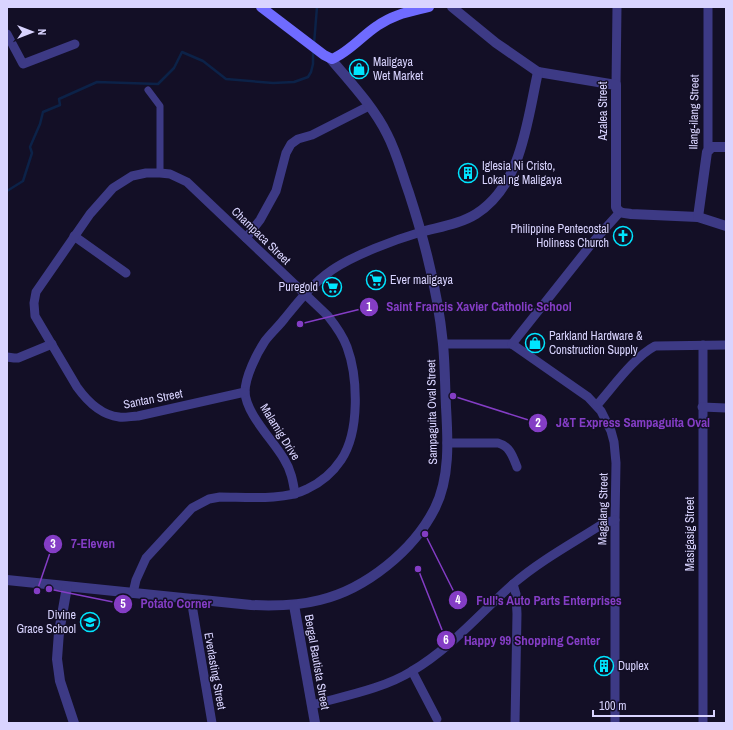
<svg xmlns="http://www.w3.org/2000/svg" width="733" height="730" font-family="'Archivo Narrow',sans-serif">
	<rect width="100%" height="100%" fill="#130f26"/>
	<g fill="none" stroke-linecap="round" stroke-linejoin="round">
		<g stroke="#0c2248" stroke-width="2.5">
			<polyline points="314,44 317,7"/>
			<polyline points="7,191 23,181 32,153 30,147 40,124 43,112 60,105 59,99 97,82 158,84 174,68 182,52 203,61 226,79 273,83 294,82 308,77 311,72 313,64 313,51"/>
		</g>
		<polyline stroke="#3d3a85" stroke-width="7" points="148,90 160,106 160,173"/>
		<g stroke="#3d3a85" stroke-width="9">
			<polyline points="708,7 708,149"/>
			<polyline points="7,34 23,64 75,44"/>
			<polyline points="616,85 617,7"/>
			<polyline points="74,236 126,273"/>
			<polyline points="246,238 260,220 276,191 286,153 291,144 298,139 312,135 369,106"/>
			<polyline points="443,344 512,344"/>
			<polyline points="512,344 588,397 601,411 611,431 614,442 616,463 615,520 615,723"/>
			<polyline points="512,344 593,242 620,212"/>
			<polyline points="703,345 703,723"/>
			<polyline points="7,357 14,358 18,358 52,344"/>
			<path d="M597 405C613 387 634 357 655 346L726 345"/>
			<polyline points="702,407 726,408"/>
			<path d="M447 443H498C510 446 513 457 517 467"/>
			<path d="M295 494C293 481 291 470 284 459 273 440 246 414 245 392 245 377 257 353 265 341 271 333 279 326 285 318 299 301 313 283 332 270 354 255 394 240 421 232"/>
			<polyline points="513,584 516,594 517,614 515,723"/>
			<path d="M133 593 136 580 146 558 192 508 209 499 220 497C246 497 284 501 307 489 320 483 333 472 341 460 360 432 358 377 347 347 343 336 336 326 328 316L187 182 170 174 160 173H146L132 176 113 188 90 214 36 292 34 303 35 316 77 387C87 401 101 415 119 417 125 418 132 416 138 416L245 392"/>
			<polyline points="191,599 212,723"/>
			<polyline points="412,671 437,719"/>
			<path d="M312 705C344 696 383 689 412 671 451 648 479 614 513 584 541 560 573 543 604 523L615 520"/>
		</g>
		<g stroke="#3d3a85" stroke-width="10">
			<path d="M452 7 496 43 538 72 616 85V207C619 214 625 213 631 214L698 217 726 226"/>
			<polyline points="698,217 707,152 712,147 726,147"/>
			<path d="M421 232C439 227 460 224 476 214 522 185 527 121 538 72"/>
			<path d="M7 580 251 605C274 606 297 606 320 600 366 589 414 550 435 508 450 478 448 440 446 407 445 386 445 365 443 344 438 293 425 242 409 193 402 174 397 153 387 134 373 106 350 82 330 58"/>
			<polyline points="67,587 59,632 57,659 60,681 74,723"/>
			<polyline points="294,605 315,723"/>
		</g>
		<path stroke="#6f6bff" stroke-width="10" d="M261 7 324 55 332 59C348 53 363 35 377 26 394 14 409 12 429 7"/>
	</g>
	<defs>
		<g id="shop-ring" transform="scale(1)"><circle r="9.5" fill="#130f26" stroke="#00e5ff" stroke-width="1.5"/><path d="M-5-2.5h2.3a2.7 3.5 0 0 1 5.4 0H5L5.5 6h-11ZM-1.5-2.5h3a1.5 2.3 0 0 0-3 0Z" fill="#00e5ff"/></g>
		<g id="building-ring" transform="scale(1)"><circle r="9.5" fill="#130f26" stroke="#00e5ff" stroke-width="1.5"/><path d="M-4-6H4V6H1V3H-1V6H-4ZM-2.5-4.3h1.7v1.8h-1.7ZM.8-4.3h1.7v1.8H.8ZM-2.5-1h1.7V.8h-1.7ZM.8-1h1.7V.8H.8Z" fill="#00e5ff"/></g>
		<g id="church-ring" transform="scale(1)"><circle r="9.5" fill="#130f26" stroke="#00e5ff" stroke-width="1.5"/><path d="M-1.2-6h2.4v3.5h3.3v2.4h-3.3V6h-2.4V-.1h-3.3v-2.4h3.3Z" fill="#00e5ff"/></g>
		<g id="supermarket-ring" transform="scale(1)"><circle r="9.5" fill="#130f26" stroke="#00e5ff" stroke-width="1.5"/><path d="M-6-5.5h2.5l.6 2H6L4.5 2H-2.5L-4.4-4H-6ZM-1.5 3.2a1.3 1.3 0 1 0 .1 0ZM3 3.2a1.3 1.3 0 1 0 .1 0Z" fill="#00e5ff"/></g>
		<g id="school-ring" transform="scale(1)"><circle r="9.5" fill="#130f26" stroke="#00e5ff" stroke-width="1.5"/><path d="M0-5L7-2L0 1L-7-2ZM-4 1L0 2.5L4 1V4Q0 6-4 4Z" fill="#00e5ff"/></g>
	</defs>
	<g fill-rule="evenodd">
		<use href="#shop-ring" x="359" y="69"/>
		<use href="#building-ring" x="468" y="173"/>
		<use href="#church-ring" x="623" y="236"/>
		<use href="#supermarket-ring" x="376" y="280"/>
		<use href="#supermarket-ring" x="332" y="287"/>
		<use href="#shop-ring" x="535" y="343"/>
		<use href="#school-ring" x="90" y="622"/>
		<use href="#building-ring" x="604" y="666"/>
	</g>
	<g text-anchor="middle" stroke-width="3" stroke-linejoin="round" paint-order="stroke">
		<g font-size="12" fill="#d9d4ff" stroke="#130f26" text-anchor="start">
			<text x="373" y="66">Maligaya<tspan x="373" dy="14">Wet Market</tspan></text>
			<text x="482" y="170">Iglesia Ni Cristo,<tspan x="482" dy="14">Lokal ng Maligaya</tspan></text>
			<text x="609" y="233" text-anchor="end">Philippine Pentecostal<tspan x="609" dy="14">Holiness Church</tspan></text>
			<text x="390" y="284">Ever maligaya</text>
			<text x="318" y="291" text-anchor="end">Puregold</text>
			<text x="549" y="340">Parkland Hardware &amp;<tspan x="549" dy="14">Construction Supply</tspan></text>
			<text x="76" y="619" text-anchor="end">Divine<tspan x="76" dy="14">Grace School</tspan></text>
			<text x="618" y="670">Duplex</text>
		</g>
		<g font-size="12" fill="#d9d4ff" stroke="#130f26">
			<text transform="translate(603 111) rotate(-90)" y="4">Azalea Street</text>
			<text transform="translate(694 112) rotate(-89)" y="4">Ilang-ilang Street</text>
			<text transform="translate(261 236) rotate(44)" y="4">Champaca Street</text>
			<text transform="translate(153 399) rotate(-11)" y="4">Santan Street</text>
			<text transform="translate(432 412) rotate(-91)" y="4">Sampaguita Oval Street</text>
			<text transform="translate(280 432) rotate(58)" y="4">Malamig Drive</text>
			<text transform="translate(603 509) rotate(-89)" y="4">Magalang Street</text>
			<text transform="translate(690 534) rotate(-90)" y="4">Masigasig Street</text>
			<text transform="translate(317 662) rotate(80)" y="4">Bergal Bautista Street</text>
			<text transform="translate(215 671) rotate(80)" y="4">Everlasting Street</text>
		</g>
	</g>
	<path fill="none" stroke="#843dc5" stroke-width="1.5" d="M300 324L369 307M453 396L538 423M37 591L53 544M425 534L458 600M49 589L123 604M418 569L446 640"/>
	<g fill="#843dc5" stroke="#130f26" stroke-width="1.5">
		<circle cx="300" cy="324" r="4"/>
		<circle cx="453" cy="396" r="4"/>
		<circle cx="37" cy="591" r="4"/>
		<circle cx="425" cy="534" r="4"/>
		<circle cx="49" cy="589" r="4"/>
		<circle cx="418" cy="569" r="4"/>
		<circle cx="369" cy="307" r="10"/>
		<circle cx="538" cy="423" r="10"/>
		<circle cx="53" cy="544" r="10"/>
		<circle cx="458" cy="600" r="10"/>
		<circle cx="123" cy="604" r="10"/>
		<circle cx="446" cy="640" r="10"/>
	</g>
	<g font-size="12" text-anchor="middle" font-weight="bold" fill="#fff">
		<text x="369" y="311">1</text>
		<text x="538" y="427">2</text>
		<text x="53" y="548">3</text>
		<text x="458" y="604">4</text>
		<text x="123" y="608">5</text>
		<text x="446" y="644">6</text>
	</g>
	<g font-size="13" text-anchor="middle" font-weight="bold" fill="#843dc5" stroke="#130f26" stroke-width="3" stroke-linejoin="round" paint-order="stroke">
		<text x="479" y="311">Saint Francis Xavier Catholic School</text>
		<text x="633" y="427">J&amp;T Express Sampaguita Oval</text>
		<text x="93" y="548">7-Eleven</text>
		<text x="549" y="605">Full's Auto Parts Enterprises</text>
		<text x="176" y="608">Potato Corner</text>
		<text x="532" y="645">Happy 99 Shopping Center</text>
	</g>
	<rect width="733" height="730" fill="none" stroke="#d9d4ff" stroke-width="16"/>
	<g transform="translate(32 32) rotate(90)" stroke="#130f26" stroke-width="3" paint-order="stroke">
	<path d="M0-3L7 15L0 10L-7 15Z" fill="#d9d4ff"/>
	<text y="-6" font-size="11" font-weight="bold" text-anchor="middle" fill="#d9d4ff">N</text>
	</g>
	<path d="M593 710v6h121v-6" fill="none" stroke="#d9d4ff" stroke-width="2"/>
	<text x="599" y="710" font-size="12" fill="#d9d4ff" stroke="#130f26" stroke-width="3" paint-order="stroke">100 m</text>
</svg>
